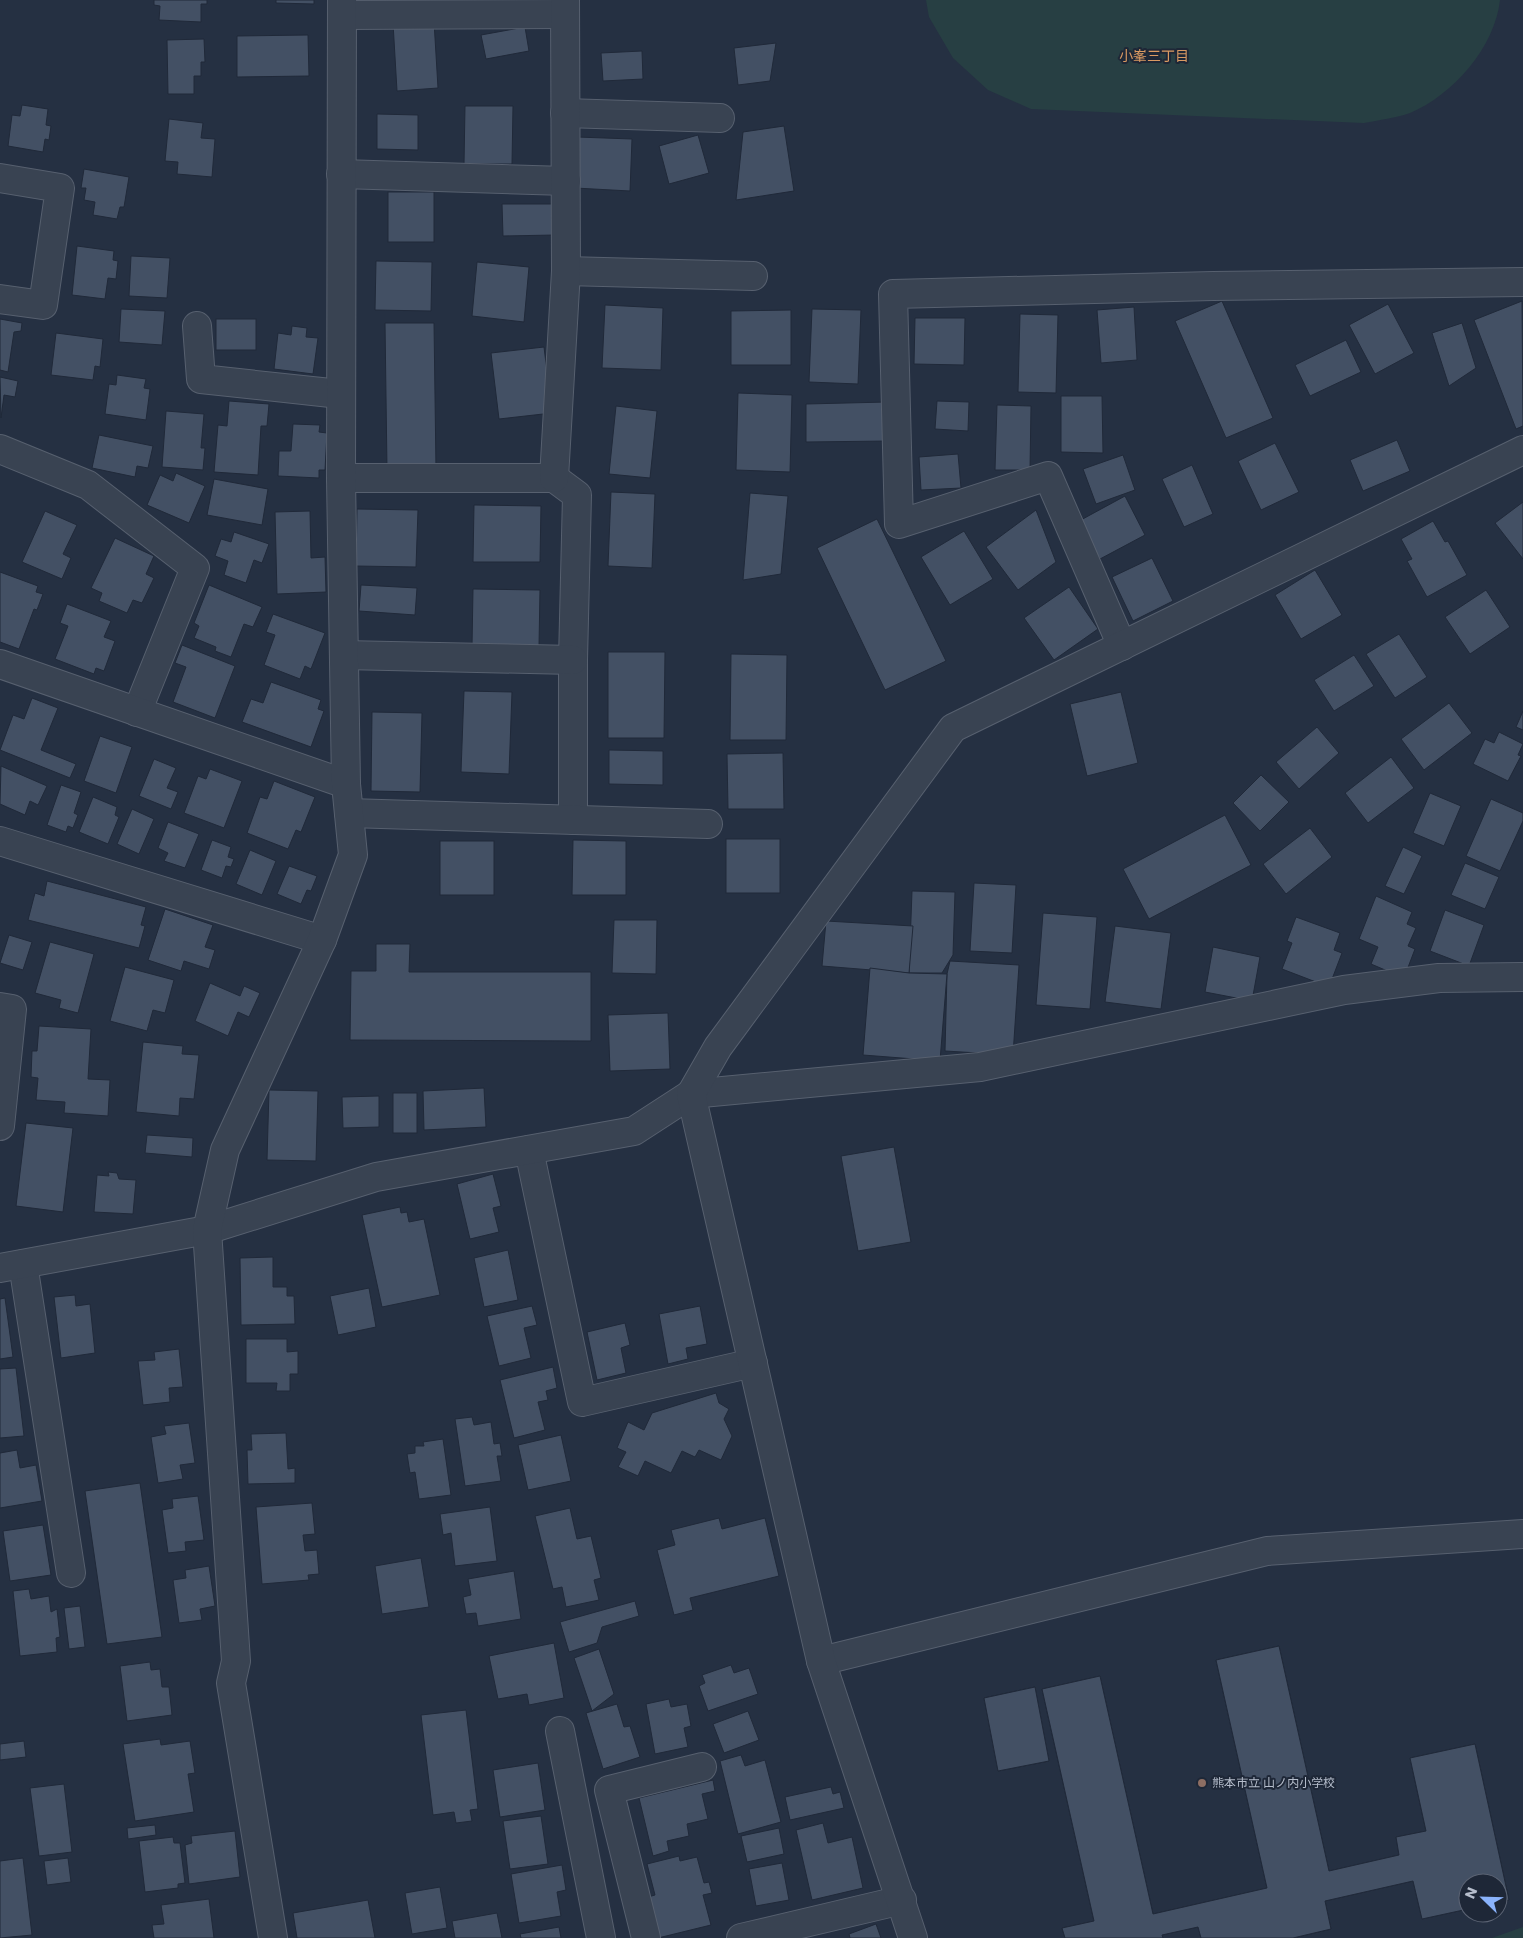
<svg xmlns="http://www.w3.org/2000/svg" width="1523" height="1938" font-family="Poppins,'Noto Sans JP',sans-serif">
	<rect width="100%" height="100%" fill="#253042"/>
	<g fill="#273f43">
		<path d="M926 0H1500C1495 47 1453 95 1410 113 1396 118 1379 120 1364 123L1031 109 988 90 953 58 929 17Z"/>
		<polygon points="1523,1927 1523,1938 1492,1938"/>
	</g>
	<g fill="#435064" stroke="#202939">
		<polygon points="154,0 207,0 207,4 201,4 201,22 159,20 160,6 154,5"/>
		<polygon points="276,0 314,0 314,4 276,3"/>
		<polygon points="369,0 409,0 408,6 368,3"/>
		<polygon points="434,21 438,88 397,91 393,23"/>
		<polygon points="525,27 529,51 486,59 481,35"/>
		<polygon points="308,35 309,76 237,77 237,36"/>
		<polygon points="204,39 205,62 201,62 201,76 194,76 194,94 168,94 167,40"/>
		<polygon points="776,43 770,81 738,85 734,48"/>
		<polygon points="642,51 643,79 603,81 601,53"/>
		<polygon points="22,105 48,109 46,125 51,126 49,140 45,139 43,152 8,146 12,115 20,116"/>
		<polygon points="465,106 513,106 512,164 464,164"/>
		<polygon points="377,114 418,115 418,150 377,149"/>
		<polygon points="169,119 203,123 201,138 215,139 212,177 177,174 178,162 165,161"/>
		<polygon points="784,126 794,191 736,200 743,132"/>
		<polygon points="698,135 709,173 669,184 659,146"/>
		<polygon points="577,137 632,139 630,191 575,188"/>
		<polygon points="84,169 129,177 124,207 120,207 117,219 93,215 95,202 84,200 86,188 81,188"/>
		<rect x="388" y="192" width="46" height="50"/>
		<polygon points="502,204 555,204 555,235 503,236"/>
		<polygon points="77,246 114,251 113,260 118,261 116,279 108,278 105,299 72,295"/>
		<polygon points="131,256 170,258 167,298 129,296"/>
		<polygon points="376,261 432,262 431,311 375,310"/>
		<polygon points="477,262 529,267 524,322 472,316"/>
		<polygon points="1222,301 1273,418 1226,438 1175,321"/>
		<polygon points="1522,301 1523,426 1516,429 1474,320"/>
		<polygon points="1388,304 1414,353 1375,374 1349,325"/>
		<polygon points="605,305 663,308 661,370 602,368"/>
		<polygon points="1134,307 1137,360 1101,363 1097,310"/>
		<polygon points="121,309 165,311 162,345 119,342"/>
		<polygon points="812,309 861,310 858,384 809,382"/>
		<polygon points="791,310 791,365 731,365 731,311"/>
		<polygon points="1020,314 1058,315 1056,393 1018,392"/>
		<polygon points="915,318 965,318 964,365 914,364"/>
		<polygon points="0,319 22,323 21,331 14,332 8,372 0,370"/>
		<rect x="216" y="319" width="40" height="31"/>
		<polygon points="385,323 434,323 436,469 387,470"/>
		<polygon points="1462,323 1476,368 1449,386 1432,333"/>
		<polygon points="292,326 307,328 306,337 318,338 313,374 274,369 278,333 291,335"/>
		<polygon points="56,333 103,339 100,367 95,366 93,380 51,375"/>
		<polygon points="1346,340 1361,372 1310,396 1295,365"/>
		<polygon points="544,347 552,413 499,419 491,353"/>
		<polygon points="117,375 146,379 144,388 150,389 146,420 105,414 109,384 116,385"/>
		<polygon points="0,377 18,381 15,397 4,395 1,418"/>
		<polygon points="738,393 792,395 790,472 736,470"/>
		<polygon points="1061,396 1102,396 1103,453 1061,452"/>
		<polygon points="229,401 269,404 267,426 261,426 258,475 214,472 218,425 227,426"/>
		<polygon points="937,401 969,402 968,431 935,429"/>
		<polygon points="887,402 888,441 806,442 806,404"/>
		<polygon points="997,405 1031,406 1030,470 995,470"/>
		<polygon points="616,406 657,411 650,478 609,474"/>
		<polygon points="166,411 204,414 201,448 205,448 203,470 162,467"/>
		<polygon points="293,424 320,425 319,432 327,433 325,470 319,470 319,478 278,476 279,451 291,451"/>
		<polygon points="99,435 153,446 148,468 137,466 135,477 92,468"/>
		<polygon points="1397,440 1410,471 1363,491 1350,460"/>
		<polygon points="1275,443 1299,492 1261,510 1238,461"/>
		<polygon points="958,454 961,488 921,490 919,457"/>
		<polygon points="1123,455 1135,490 1096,504 1083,469"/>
		<polygon points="1192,465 1213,514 1184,527 1162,479"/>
		<polygon points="176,473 205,486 189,523 147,505 160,475 173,481"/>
		<polygon points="214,479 268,489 262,525 207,515"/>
		<polygon points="611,492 655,494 652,568 608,566"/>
		<polygon points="750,493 788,496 781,574 743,580"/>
		<polygon points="1125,496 1145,535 1100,559 1079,521"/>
		<polygon points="1523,502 1523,559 1495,523"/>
		<polygon points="474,505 541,506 540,562 473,562"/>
		<polygon points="357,509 418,510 416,567 356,566"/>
		<polygon points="1036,510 1056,562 1018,590 986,547"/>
		<polygon points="45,511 77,525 63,554 71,558 62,579 22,562"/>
		<polygon points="310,511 311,558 325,557 326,592 277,594 275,512"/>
		<polygon points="877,519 946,661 885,690 817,548"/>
		<polygon points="1433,521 1445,542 1448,541 1467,575 1427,597 1407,561 1412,559 1401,539"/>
		<polygon points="964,531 993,579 950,605 921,557"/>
		<polygon points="234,532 269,544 262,563 254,560 246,583 224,575 228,561 215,556 221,539 231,542"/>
		<polygon points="115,538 154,556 146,574 154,578 142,603 133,600 127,613 99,601 102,593 91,588"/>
		<polygon points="1152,558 1173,601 1133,621 1112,577"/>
		<polygon points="1315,570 1342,615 1301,639 1275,595"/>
		<polygon points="0,572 38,586 36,592 43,594 37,610 34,609 19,649 0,642"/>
		<polygon points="209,585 262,607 253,627 244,624 231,657 215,651 216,647 194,638 199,626 194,623"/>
		<polygon points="361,585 417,588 415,615 359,611"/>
		<polygon points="1069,587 1098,629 1054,660 1024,618"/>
		<polygon points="473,589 540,590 539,646 472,646"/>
		<polygon points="1486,590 1510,627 1470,654 1445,617"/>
		<polygon points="67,604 111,621 104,637 115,641 104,671 96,668 94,674 55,659 68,626 60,623"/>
		<polygon points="273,614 325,633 311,669 305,666 300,679 264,665 275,635 266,632"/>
		<polygon points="1399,634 1427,677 1395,698 1366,654"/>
		<polygon points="182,645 235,666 215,718 173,702 186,667 175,663"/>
		<polygon points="608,652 665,652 664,738 608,738"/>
		<polygon points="731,654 787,655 786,740 730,740"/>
		<polygon points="1354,655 1374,686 1334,711 1314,680"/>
		<polygon points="271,682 321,700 318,709 324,711 311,747 242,722 251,699 263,703"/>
		<polygon points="464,691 512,692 509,774 461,772"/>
		<polygon points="1121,692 1138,763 1087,776 1070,704"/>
		<polygon points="32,698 58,708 41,750 76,764 70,778 0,750 13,715 24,719"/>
		<polygon points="1449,703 1472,733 1424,770 1401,739"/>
		<polygon points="1523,711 1523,730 1516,727"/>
		<polygon points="372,712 422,713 420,792 371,791"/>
		<polygon points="1317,727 1339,753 1299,789 1276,762"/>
		<polygon points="1499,732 1523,744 1518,755 1521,756 1508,781 1473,764 1485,739 1494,743"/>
		<polygon points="100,736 132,747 116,793 84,781"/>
		<polygon points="609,750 663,751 663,785 609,784"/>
		<polygon points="783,753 784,809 728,809 727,754"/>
		<polygon points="1391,757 1414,788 1368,823 1345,793"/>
		<polygon points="154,759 176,768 167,788 178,792 171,809 139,796"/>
		<polygon points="1,766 47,786 38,805 30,801 25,815 0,804"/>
		<polygon points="210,769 242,781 224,828 184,813 198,776 206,779"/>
		<polygon points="1261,775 1289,802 1260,831 1233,803"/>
		<polygon points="274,781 315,797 301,832 296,830 288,849 247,833 260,797 267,799"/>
		<polygon points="61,785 81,792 74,813 78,815 73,828 68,826 66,832 47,825"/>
		<polygon points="1430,793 1461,806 1444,846 1413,833"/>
		<polygon points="93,797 117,807 115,815 119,817 108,844 79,832"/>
		<polygon points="1491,799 1523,813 1523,821 1500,871 1466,856"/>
		<polygon points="132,809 154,819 139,854 117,844"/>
		<polygon points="1225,815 1251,865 1149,919 1123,869"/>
		<polygon points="168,822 199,834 185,868 164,861 168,853 158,848"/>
		<polygon points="1310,828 1332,857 1286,894 1263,864"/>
		<rect x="726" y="839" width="54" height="54"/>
		<polygon points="212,840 231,847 228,857 234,859 231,867 226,866 222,878 201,870"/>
		<polygon points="573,840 626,841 626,895 572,895"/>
		<rect x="440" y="841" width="54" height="54"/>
		<polygon points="1403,847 1422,856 1404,894 1385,886"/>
		<polygon points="250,850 276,861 262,895 236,884"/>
		<polygon points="1465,863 1499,877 1485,909 1451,895"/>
		<polygon points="289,866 317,876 311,891 307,890 301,904 277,894"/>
		<polygon points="47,881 146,907 141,925 145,926 139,948 28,920 35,893 44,896"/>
		<polygon points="974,883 1016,885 1012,953 970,951"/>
		<polygon points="912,891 955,892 953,955 942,973 909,973"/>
		<polygon points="1376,896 1412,912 1407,924 1416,928 1408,946 1415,949 1404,978 1371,964 1378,947 1359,939"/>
		<polygon points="165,909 213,925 205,947 215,950 209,969 184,961 181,971 148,960"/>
		<polygon points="1445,910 1484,925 1469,966 1430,951"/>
		<polygon points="1043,913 1097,917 1090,1009 1036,1005"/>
		<polygon points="1296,917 1340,933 1334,950 1342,953 1329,987 1282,969 1292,943 1287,941"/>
		<polygon points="614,920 657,920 656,974 612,973"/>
		<polygon points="826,921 913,926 909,973 822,966"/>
		<polygon points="1115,926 1171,933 1161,1009 1105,1002"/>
		<polygon points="9,935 32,942 23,970 0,963"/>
		<polygon points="50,942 94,954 78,1013 59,1008 61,1000 35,993"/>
		<polygon points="376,944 410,944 409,972 591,972 591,1041 350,1040 351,971 376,971"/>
		<polygon points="1213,947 1260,957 1252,1001 1205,992"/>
		<polygon points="950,961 1019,965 1013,1055 945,1051 947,974"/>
		<polygon points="125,967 174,980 165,1013 153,1010 147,1031 110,1021"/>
		<polygon points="870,968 909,973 947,974 940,1061 863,1055"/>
		<polygon points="210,983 240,996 244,986 260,993 249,1017 238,1012 228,1036 195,1021"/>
		<polygon points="668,1013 670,1069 610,1071 608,1015"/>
		<polygon points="39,1026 91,1029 88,1079 110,1080 108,1116 64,1113 65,1102 36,1100 38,1078 31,1077 32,1051 37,1051"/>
		<polygon points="143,1042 183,1046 182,1054 199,1055 194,1099 180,1098 179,1116 136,1112"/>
		<polygon points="484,1088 486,1127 424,1130 423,1091"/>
		<polygon points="269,1090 318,1091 316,1161 267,1160"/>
		<rect x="393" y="1093" width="24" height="40"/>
		<polygon points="379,1096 379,1127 343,1128 342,1097"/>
		<polygon points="26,1123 73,1128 63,1212 16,1206"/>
		<polygon points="147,1135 193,1138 192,1157 145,1153"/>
		<polygon points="894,1147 911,1242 858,1251 841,1156"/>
		<polygon points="108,1172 117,1173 119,1179 136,1180 133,1214 94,1212 97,1175 109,1176"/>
		<polygon points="493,1174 501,1206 493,1208 499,1232 470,1239 457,1184"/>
		<polygon points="400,1207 401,1213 407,1212 409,1222 424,1219 440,1295 382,1307 362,1215"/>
		<polygon points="508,1250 518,1300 484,1307 474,1258"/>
		<polygon points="273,1257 273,1287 287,1287 287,1296 294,1296 295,1324 241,1325 240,1258"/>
		<polygon points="369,1288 376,1327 338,1335 330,1296"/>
		<polygon points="75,1295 76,1306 90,1304 95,1353 61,1358 54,1297"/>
		<polygon points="5,1298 13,1357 0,1359 0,1299"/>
		<polygon points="532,1306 537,1325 524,1328 531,1358 499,1366 487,1316"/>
		<polygon points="700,1306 707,1344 686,1348 688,1359 668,1364 659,1314"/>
		<polygon points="625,1323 630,1345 621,1348 626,1373 597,1380 587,1332"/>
		<polygon points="246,1339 287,1339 287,1352 298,1351 298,1374 290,1374 290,1391 276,1391 277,1383 246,1383"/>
		<polygon points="179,1349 183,1387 169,1388 170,1402 143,1405 138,1361 155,1360 154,1352"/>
		<polygon points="553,1367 557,1388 546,1391 548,1400 538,1402 545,1430 514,1438 500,1380"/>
		<polygon points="16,1368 24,1436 0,1438 0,1369"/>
		<polygon points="716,1393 719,1403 729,1409 724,1419 732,1436 721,1460 699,1450 695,1457 682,1451 671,1473 645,1461 638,1476 618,1467 626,1452 617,1448 628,1422 644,1430 652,1413"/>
		<polygon points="472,1417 474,1425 491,1422 494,1444 500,1443 502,1456 497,1456 501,1481 465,1486 455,1419"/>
		<polygon points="189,1423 195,1463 180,1465 183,1479 158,1483 151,1437 166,1434 164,1426"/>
		<polygon points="286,1433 288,1469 295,1468 295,1483 248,1484 247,1450 252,1450 251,1434"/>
		<polygon points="561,1435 571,1481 528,1490 518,1445"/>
		<polygon points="443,1439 451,1495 419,1499 415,1472 410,1473 407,1454 415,1453 415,1446 424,1446 423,1442"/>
		<polygon points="17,1450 20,1468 36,1465 42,1501 0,1508 0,1453"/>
		<polygon points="140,1483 162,1637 107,1644 85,1491"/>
		<polygon points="198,1496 204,1540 185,1542 186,1551 168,1553 162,1510 173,1508 172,1499"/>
		<polygon points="312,1503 315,1534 303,1535 305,1551 317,1550 319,1574 308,1575 309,1580 262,1584 256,1507"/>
		<polygon points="490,1507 497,1561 455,1566 451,1533 443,1535 440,1514"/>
		<polygon points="570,1508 577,1539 591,1536 601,1578 594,1580 599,1600 566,1607 562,1587 553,1589 535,1516"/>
		<polygon points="719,1518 722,1529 765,1518 779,1576 690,1598 693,1610 674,1615 657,1550 675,1545 671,1530"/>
		<polygon points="43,1525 51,1575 10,1581 3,1531"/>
		<polygon points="421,1558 429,1607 382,1614 375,1566"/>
		<polygon points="209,1566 215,1606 200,1609 202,1620 179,1623 173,1580 186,1578 185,1570"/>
		<polygon points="514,1571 521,1619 478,1626 476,1613 466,1614 463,1597 471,1595 468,1579"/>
		<polygon points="29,1589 31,1599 49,1596 51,1612 57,1609 60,1637 56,1638 57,1652 20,1656 13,1591"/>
		<polygon points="635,1601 639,1616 602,1627 597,1643 569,1652 560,1622"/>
		<polygon points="80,1606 85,1647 69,1649 64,1608"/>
		<polygon points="554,1643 564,1698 529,1705 527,1694 498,1699 489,1656"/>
		<polygon points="1279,1646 1329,1871 1399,1855 1396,1837 1426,1831 1410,1758 1475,1744 1509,1900 1498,1902 1498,1883 1468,1883 1468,1909 1422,1919 1413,1881 1325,1901 1331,1929 1293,1938 1201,1938 1198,1927 1162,1935 1163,1938 1065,1938 1062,1928 1094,1921 1042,1689 1100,1676 1153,1914 1267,1888 1216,1660"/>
		<polygon points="1279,1646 1329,1871 1399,1855 1396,1837 1426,1831 1410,1758 1475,1744 1509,1900 1498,1902 1498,1883 1468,1883 1468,1909 1422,1919 1413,1881 1325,1901 1331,1929 1293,1938 1201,1938 1198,1927 1162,1935 1163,1938 1065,1938 1062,1928 1094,1921 1042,1689 1100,1676 1153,1914 1267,1888 1216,1660"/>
		<polygon points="599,1649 614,1694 592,1711 574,1658"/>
		<polygon points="150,1662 151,1670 160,1669 162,1687 169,1687 172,1715 127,1721 120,1666"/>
		<polygon points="731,1665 734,1673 749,1668 758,1694 708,1711 699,1686 705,1683 702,1675"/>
		<polygon points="1035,1687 1049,1761 998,1771 984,1698"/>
		<polygon points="1035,1687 1049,1761 998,1771 984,1698"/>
		<polygon points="669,1699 671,1707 687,1704 691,1726 684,1728 688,1747 655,1754 646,1704"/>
		<polygon points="617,1704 624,1727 630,1726 640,1757 603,1769 586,1713"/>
		<polygon points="466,1710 478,1809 470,1810 472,1821 456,1823 454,1812 433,1815 421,1715"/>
		<polygon points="748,1711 759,1740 724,1753 713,1724"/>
		<polygon points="160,1739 161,1745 190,1741 195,1773 188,1774 194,1812 135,1821 123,1744"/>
		<polygon points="24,1741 26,1757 0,1760 0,1744"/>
		<polygon points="741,1755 745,1766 765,1760 781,1822 738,1834 720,1761"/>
		<polygon points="538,1763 545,1810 500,1817 493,1770"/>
		<polygon points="713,1780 715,1791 702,1794 708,1819 687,1824 689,1836 667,1841 669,1851 653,1856 639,1798"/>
		<polygon points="64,1784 72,1852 39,1856 30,1788"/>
		<polygon points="831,1787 833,1794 840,1792 844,1808 790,1820 785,1797"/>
		<polygon points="541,1816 548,1864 510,1869 503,1821"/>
		<polygon points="823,1823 828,1843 852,1837 863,1888 812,1900 796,1830"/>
		<polygon points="155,1825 156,1835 128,1839 127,1828"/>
		<polygon points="779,1828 784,1854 747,1862 741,1836"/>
		<polygon points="235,1831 240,1877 189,1884 185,1845 192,1843 191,1836"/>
		<polygon points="173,1837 174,1843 180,1843 185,1883 178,1884 178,1888 145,1892 139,1841"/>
		<polygon points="679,1856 680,1861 697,1857 704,1883 709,1882 712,1893 703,1895 711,1925 658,1938 648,1897 655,1895 647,1864"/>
		<polygon points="23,1858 32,1935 0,1938 0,1861"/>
		<polygon points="68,1858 71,1882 47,1885 44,1861"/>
		<polygon points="782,1863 789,1900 756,1906 749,1869"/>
		<polygon points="562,1865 566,1890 557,1892 561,1916 519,1923 511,1874"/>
		<polygon points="440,1887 447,1928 412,1934 405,1893"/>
		<polygon points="209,1899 214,1938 154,1938 152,1925 164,1924 161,1905"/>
		<polygon points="368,1900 375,1938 297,1938 293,1913"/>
		<polygon points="497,1913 502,1938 455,1938 452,1921"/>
		<polygon points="876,1924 881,1938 850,1938 849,1934"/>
		<polygon points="559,1927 561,1938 521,1938 520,1934"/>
	</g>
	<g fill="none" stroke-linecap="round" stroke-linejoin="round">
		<g stroke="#57606f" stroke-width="30">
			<g id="minor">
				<polyline points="342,15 565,14"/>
				<polyline points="565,113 720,118"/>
				<polyline points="341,174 566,181"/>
				<polyline points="0,178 60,188 43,305 0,299"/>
				<polyline points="566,271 753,276"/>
				<polyline points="197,326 201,379 340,394"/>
				<polyline points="0,449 88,485 195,568 137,712"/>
				<polyline points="341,478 554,478 577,495 573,660 573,820"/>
				<polyline points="554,478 566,271 565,0"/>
				<polyline points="1122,646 1048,476 899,524 893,294 1213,286 1523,282"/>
				<polyline points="344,655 573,660"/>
				<polyline points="0,664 346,784"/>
				<polyline points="349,813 708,824"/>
				<polyline points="0,841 322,940"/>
				<polyline points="0,1007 12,1009 0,1126"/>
				<polyline points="529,1150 582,1402 753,1363"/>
				<polyline points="23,1264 71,1573"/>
				<polyline points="0,1268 207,1230 376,1177 634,1131 691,1094 980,1067 1344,990 1439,978 1523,977"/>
				<polyline points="821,1661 1267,1551 1523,1534"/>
				<polyline points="560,1731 601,1938"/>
				<polyline points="273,1938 231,1683 236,1661 207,1230 225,1150 322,940 353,855 346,784 341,478 342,0"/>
				<polyline points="646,1938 609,1790 702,1767"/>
				<polyline points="741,1938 902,1900"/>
				<polyline points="913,1938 821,1661 691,1094 718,1047 953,728 1523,450"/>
			</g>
		</g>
		<use href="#minor" stroke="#394352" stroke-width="28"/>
	</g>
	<circle fill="#8d6e63" stroke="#1e2737" stroke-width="2" cx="1202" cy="1783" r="5"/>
	<g text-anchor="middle" stroke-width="4" stroke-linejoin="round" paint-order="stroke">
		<g font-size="12" fill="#b6becc" stroke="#1e2737" text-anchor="start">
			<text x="1212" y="1787">熊本市立 山ノ内小学校</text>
		</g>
		<g font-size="14" fill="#da9a62" stroke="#1e2737">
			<text x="1154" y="61">小峯三丁目</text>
		</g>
	</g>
	<g transform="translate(1483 1898) rotate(293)"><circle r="24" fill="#1e2737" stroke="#5b6373"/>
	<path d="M0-4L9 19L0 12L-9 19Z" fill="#8ab3fc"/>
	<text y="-8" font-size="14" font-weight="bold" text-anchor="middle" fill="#b6becc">N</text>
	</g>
</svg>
